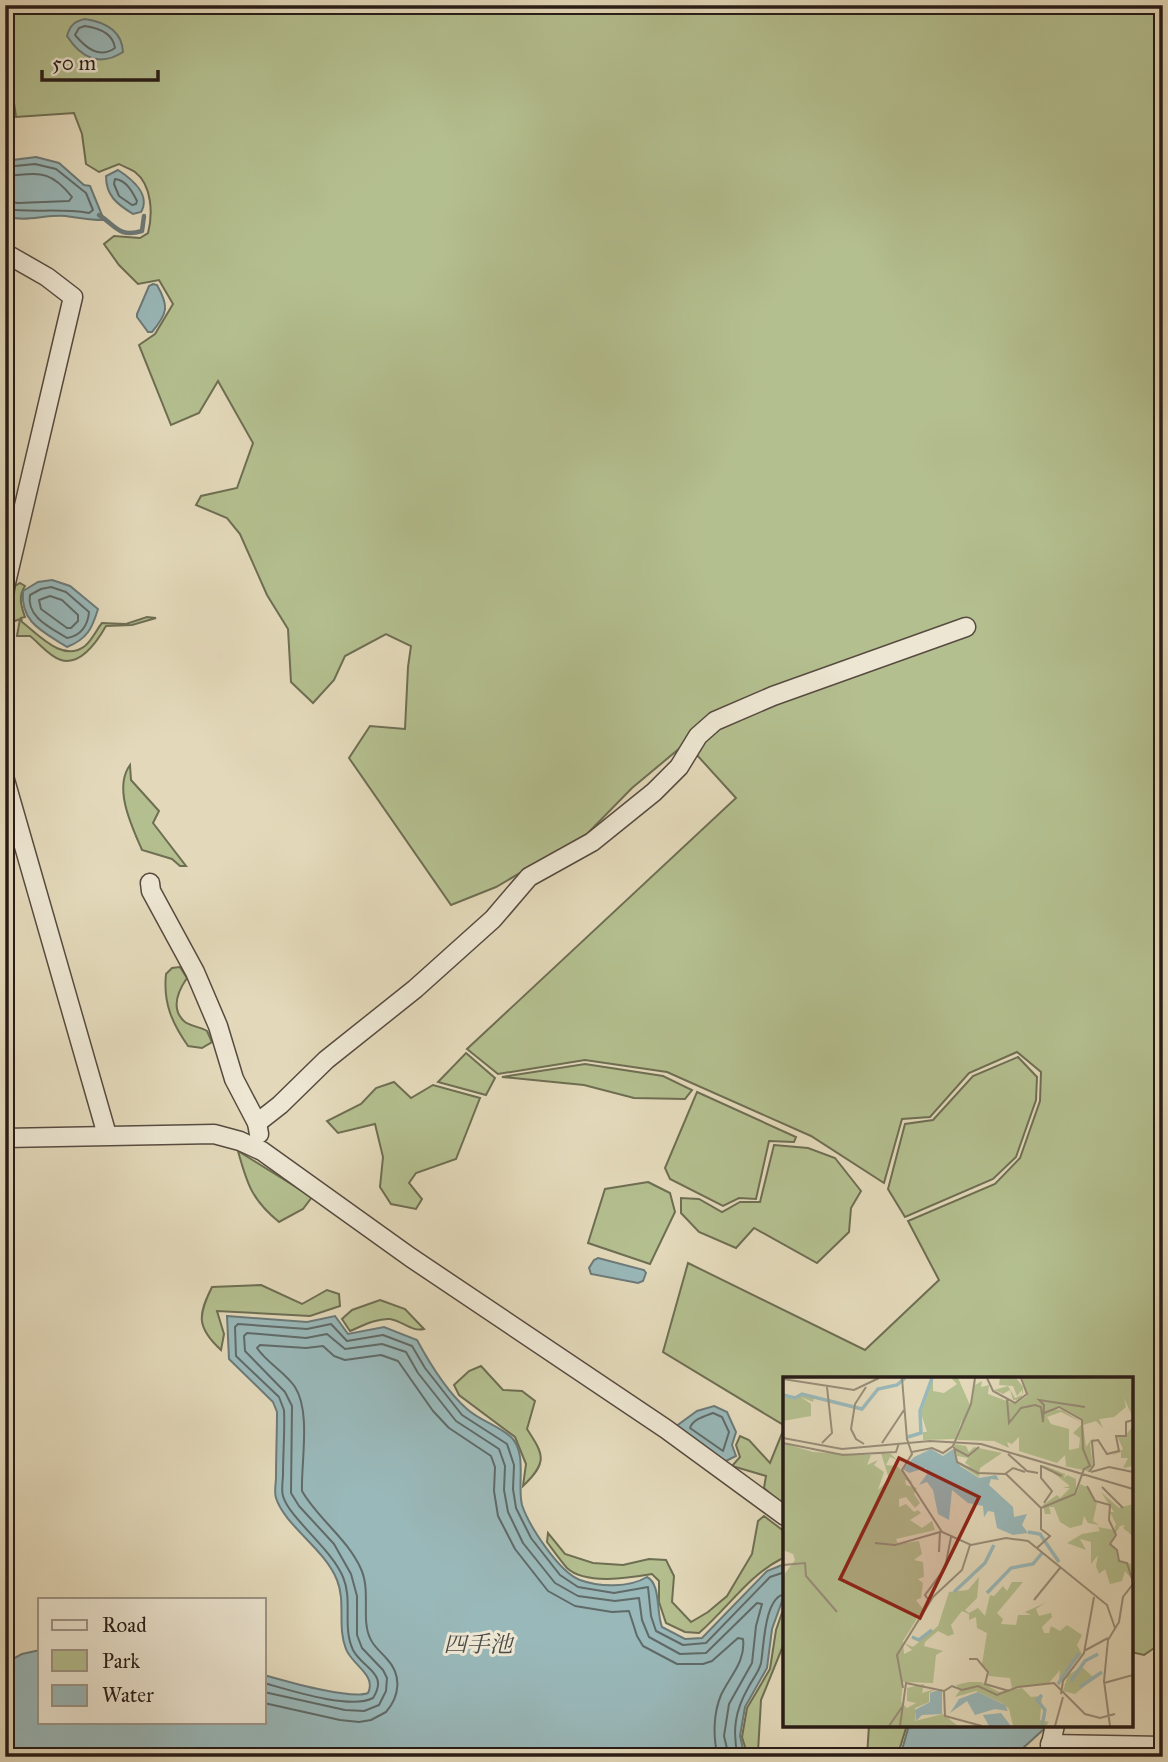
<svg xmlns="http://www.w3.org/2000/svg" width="1168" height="1762" font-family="'IM FELL Great Primer','Noto Serif JP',serif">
	<rect width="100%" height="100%" fill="#e3d9ba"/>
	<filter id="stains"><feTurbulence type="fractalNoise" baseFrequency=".00286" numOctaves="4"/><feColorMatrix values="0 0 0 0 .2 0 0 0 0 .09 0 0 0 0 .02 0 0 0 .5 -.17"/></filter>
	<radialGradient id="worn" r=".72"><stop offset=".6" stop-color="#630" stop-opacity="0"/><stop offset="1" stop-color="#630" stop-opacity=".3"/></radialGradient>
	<g fill="#b4bf8f" stroke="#6e6e53" stroke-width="2">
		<path d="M5 5H1163V1642L1144 1655 1131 1652V1379H785V1507L764 1488 766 1476 732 1466 740 1457 736 1445 740 1436 749 1440 770 1463 785 1426 663 1352 688 1263 865 1350 939 1280 908 1221 995 1184 1020 1158 1040 1101 1041 1072 1017 1052 969 1073 930 1117 902 1119 884 1183 811 1136 667 1072 585 1060 498 1074 467 1049 736 798 686 743 632 788 587 834 496 887 451 905 349 758 370 726 405 729 408 667 411 646 386 634 345 656 334 680 313 703 291 682 288 629 267 595 240 534 227 518 196 505 201 496 237 488 253 443 218 381 199 413 171 425 139 345 155 334 173 304 159 280 138 284 119 265 104 244 114 236 140 238 148 233C153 214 152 185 135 172 131 169 124 167 119 164L99 172 86 164 82 134 74 113 16 117 5 40Z"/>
		<path d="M20 583 25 586C18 596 21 606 25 617L21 618 22 622C39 635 63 663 85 646 92 640 97 629 102 623L126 624 147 617 156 618 132 625 106 626C98 640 81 666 61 660 50 657 39 643 30 636H17L20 619 15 621 11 617 15 586Z"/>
		<path d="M130 765 131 780 159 811 153 823 186 866H180L172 859 142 850C132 827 113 788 130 765Z"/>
		<path d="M180 967 187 978C178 991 170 1009 185 1022 190 1026 201 1027 207 1031L212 1042 202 1048 188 1046C172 1023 163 1003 166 974L172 968Z"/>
		<polygon points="466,1053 495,1078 486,1095 438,1082"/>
		<polygon points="1018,1057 1037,1077 1036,1100 1016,1157 993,1179 905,1217 888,1189 905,1124 933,1120 973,1076"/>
		<polygon points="585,1064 663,1076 692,1090 685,1099 634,1098 584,1085 502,1077"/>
		<polygon points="394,1082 411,1098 433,1085 480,1098 456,1159 416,1173 409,1183 422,1199 416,1209 391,1204 380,1187 383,1157 375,1124 338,1133 327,1121 361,1104 376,1088"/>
		<polygon points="697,1092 796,1137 794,1142 769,1141 756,1199 739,1198 723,1206 670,1179 665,1168"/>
		<polygon points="774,1145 808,1148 835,1158 861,1191 851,1208 849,1232 817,1263 754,1228 736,1248 699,1232 681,1213 681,1198 699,1199 722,1212 740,1202 760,1202"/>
		<path d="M238 1151 312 1197 303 1209 279 1222C252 1200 247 1184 238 1151Z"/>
		<polygon points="648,1182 670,1193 675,1212 650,1264 588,1243 605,1189"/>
		<path d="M261 1285 302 1304 327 1290 339 1294 340 1306 310 1316 217 1311 224 1334 221 1350C196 1327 198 1315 212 1287Z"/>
		<path d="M380 1300 405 1309 424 1329C411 1332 403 1321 390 1319 377 1318 362 1326 350 1331L342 1319 352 1310Z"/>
		<path d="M481 1366 503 1390 522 1391 535 1401 527 1429C544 1455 548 1462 523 1486L526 1464 515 1437 459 1395 454 1385 469 1371Z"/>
		<path d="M764 1516 785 1532V1561L781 1559C748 1576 727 1609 699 1633L685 1632 666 1623 659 1602V1581L652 1574C629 1578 585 1585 567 1568 560 1560 553 1550 547 1542L548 1533 565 1554 593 1563 623 1565 649 1559 666 1560 674 1576 672 1602 691 1622 708 1612 727 1596 752 1554 758 1521Z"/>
		<polygon points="785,1604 785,1641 761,1700 758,1752 761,1757 748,1757 742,1737 747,1708 770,1669 776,1630"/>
		<polygon points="869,1725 907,1725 897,1757 867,1757"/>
	</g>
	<g fill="#99b8b9" stroke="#6c7a78" stroke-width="2">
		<path d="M85 19C105 22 122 30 123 52 100 67 81 58 67 36 70 25 75 21 85 19Z"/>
		<path d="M36 157 59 163 84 185 90 186 104 220C91 220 79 218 66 216 45 214 25 223 6 216L5 161Z"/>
		<path d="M118 170C132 179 151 195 141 212L133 214C117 204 106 196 106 176Z"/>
		<path d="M153 284 157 285C169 306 168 313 152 332H148L137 317V314L149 286Z"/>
		<path d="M52 580 70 586 98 609C92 629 87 639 67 647 44 632 20 623 23 591L38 582Z"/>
		<polygon points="598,1258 644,1270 646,1273 643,1281 638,1283 591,1274 589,1268 594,1260"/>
		<path d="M227 1316 307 1322 335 1316 348 1334 384 1327 417 1340C430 1364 446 1391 467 1409 480 1421 500 1426 512 1438 527 1454 517 1485 522 1505 529 1526 559 1572 580 1580 599 1587 629 1588 647 1577 661 1584 656 1612 662 1627L685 1639 702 1638 767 1571 782 1565 785 1593 772 1629 767 1668 745 1707 740 1736 745 1757H5V1663L22 1654 40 1650V1722H264V1675C286 1681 350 1700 368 1693 377 1675 352 1665 346 1649 337 1627 346 1602 337 1580 325 1549 285 1526 276 1498 274 1492 276 1483 276 1477 276 1455 277 1433 277 1412L273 1402 229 1359Z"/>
		<polygon points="714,1406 727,1412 736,1432 732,1445 736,1456 724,1462 675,1427 697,1411"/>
		<polygon points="909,1725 1044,1725 1044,1729 1013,1757 900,1757"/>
	</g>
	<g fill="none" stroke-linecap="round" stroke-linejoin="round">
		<g stroke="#606a68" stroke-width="2">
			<path d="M85 26C99 28 113 33 115 48 99 59 86 48 75 35L79 28Z"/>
			<path d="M5 167 35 164 56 169 86 193 93 210 89 213C60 208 34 213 5 209"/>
			<path d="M5 176C38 174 49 168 72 197L69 201 18 203 5 201"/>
			<path d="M115 179C126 180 132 191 137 201L136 204 132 205 119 196 114 184Z"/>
			<path d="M51 587 66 592 89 612C88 625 81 636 67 638 51 628 26 617 30 595L41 589Z"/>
			<polygon points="50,596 62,600 78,615 78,621 71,628 67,628 41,609 39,600"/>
			<path d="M713 1413 722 1417 729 1432 723 1451 690 1428C693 1419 705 1416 713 1413Z"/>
			<path d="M264 1683C289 1690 350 1710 373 1698 389 1673 363 1669 353 1650 342 1627 353 1600 343 1577 331 1548 289 1518 283 1496 281 1490 283 1481 283 1474 283 1453 285 1431 284 1410L279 1397 236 1356 235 1327 238 1324 307 1329 331 1324 347 1341 383 1335 412 1346 425 1368 462 1415 507 1444 514 1465 513 1489 516 1508 531 1538 560 1575 578 1587 614 1593 648 1587 651 1616 656 1631 683 1645 706 1643 770 1577 785 1572"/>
			<polyline points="264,1692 345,1710 364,1711 379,1705 386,1691 387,1678 383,1670 362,1648 357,1635 357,1596 351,1574 334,1544 299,1506 291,1493 292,1406 285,1392 245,1351 244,1336 247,1333 306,1338 327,1334 345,1349 382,1344 406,1352 418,1373 456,1421 499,1449 505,1466 504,1490 508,1512 523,1543 555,1583 578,1596 615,1601 639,1598 642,1620 649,1637 680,1654 706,1653 757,1603 762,1604 756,1626 752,1663 729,1704 724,1736 729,1757"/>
			<path d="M264 1703 340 1720 359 1722 371 1720 386 1712C400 1696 402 1675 387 1659 381 1652 373 1646 370 1638 361 1619 371 1591 361 1569 347 1538 318 1519 302 1491 301 1462 311 1412 295 1387 285 1372 267 1363 257 1348L260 1345 306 1348 323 1346 334 1356 345 1360 381 1355 398 1361 433 1411 449 1428 491 1456 495 1467 494 1491 498 1516 515 1549 548 1591 575 1606 612 1612 629 1611 637 1636 643 1646 677 1664H703L712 1661 738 1638 743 1639C746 1661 730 1676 721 1695 713 1714 713 1738 718 1757"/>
			<path d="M738 1757C732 1731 735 1711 748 1688 752 1680 759 1672 761 1663 764 1647 764 1597 785 1594"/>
		</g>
		<path stroke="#6c7a78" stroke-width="4.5" d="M99 215C116 226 119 238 142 231L144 216"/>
		<g stroke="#574b40" stroke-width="21">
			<g id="street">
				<polyline points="5,253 47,277 73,297 5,587"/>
				<polyline points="5,780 107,1135"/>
				<polyline points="150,883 151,891 195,972 218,1026 234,1079 257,1123 259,1134"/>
				<polyline points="257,1123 280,1105 326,1060 415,989 493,919 529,877 592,842 654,792 679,767 698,736 715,721 773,696 966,627"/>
				<polyline points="5,1138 214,1134 240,1141 262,1151 410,1257 666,1429 785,1516"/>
				<polyline points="1050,1744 1163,1746"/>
				<polyline points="1048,1757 1055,1725"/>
			</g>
		</g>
		<use href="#street" stroke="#ede6d2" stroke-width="18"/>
	</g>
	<g text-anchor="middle" stroke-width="6" stroke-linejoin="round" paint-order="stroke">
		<g font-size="23" font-style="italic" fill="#4a4b48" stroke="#ede6d2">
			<text x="478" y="1652">四手池</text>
		</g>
	</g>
	<g transform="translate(783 1377)">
		<rect width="350" height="350" fill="#e3d9ba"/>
		<path d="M150 1V14L161 16 174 7 168 1H175L187 28 193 1 192 8 199 4 198 10 206 8 205 17 232 27 244 19 239 1H348L350 41 341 21 343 30 331 40 316 42 320 51 313 44 300 48 303 70 308 63 312 61 307 67 310 90 306 95 301 93 308 90 304 82 306 89 300 93 277 88 283 89 282 78 274 86 236 74V60L229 67 224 65 226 71 211 64 174 63 178 51 179 43 172 62 140 63V55H144L138 36ZM276 30 299 43 300 46 290 56 297 61 296 71 286 73V52L268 47 264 40 278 35 298 45 279 33 269 32ZM217 1H233L240 10V15L238 22 230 23 227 13 220 17 211 13 225 9 232 21 239 18V13L234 19 230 9 216 8ZM4 17 10 21 19 17 31 21 30 25 18 20 28 27V39L0 44V18ZM350 49V89L340 91 345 81H338V75L329 78 340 72 334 59 341 60ZM0 66 30 75 88 78 84 88 95 83 91 88 101 95 95 113 106 102 98 76 108 77 114 83 107 80 103 88 114 89 130 106 122 103 123 108 134 111 131 117 137 126 132 131 123 120 116 122V130L123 127 131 135 135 133 138 136 127 143 139 151 149 144 152 153 113 162 115 167 136 164 139 177 131 183 140 185 141 200 135 202 140 206 138 221 133 223 140 232 120 264 121 277 129 273 121 266 130 270 155 249 166 215 185 213 196 200 194 221 182 233 186 236 195 231 202 239 207 218 211 219 220 209 224 214 229 205H240L214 236 220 242 218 247 233 248 235 238H248L242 235 262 226 253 232 256 239 268 236 269 240 259 250 261 256H266L268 249 277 254 284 248 299 258 294 268 299 277 276 303 277 293 266 306 229 311 227 301 206 299 199 287 204 256 194 251 193 240 186 243V237L179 234 168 248 171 257 165 259 155 254 142 265 141 269 160 274 153 278 150 306 120 305 118 325 124 331 133 326 124 324V311L141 307 139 316 152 312 146 316V325L132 331V344L160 337 175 349H0V199L12 183 10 177 0 173ZM171 67 183 69 186 75 191 70 219 76 197 91 196 100 175 87 188 90 182 86 185 81 174 79ZM260 88 282 97 281 101 284 98 293 102V118L297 107 306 111 314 126 310 144 316 148 305 146 301 139 299 148 287 151 277 145 271 130H266L268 137H262L260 128 274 118 277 121 287 111H280L287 109ZM318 115 336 131 350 127V159L340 151 342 148 337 149 326 167 333 173 335 183 348 187V201L342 194 339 204 327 207 322 192 316 197 313 189 315 178 308 187V165L297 162 303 173 284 166 299 157 317 154 315 150 331 153 333 147 327 135H331ZM299 290 311 301 292 317 280 314 285 298ZM186 305H198L216 315 239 311 248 320 259 319 257 343 266 345 263 349H230L226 332 219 326 193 314 172 320 177 313 173 308Z" fill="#b4bf8f" fill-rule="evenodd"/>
		<path d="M148 72 160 79 170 72 177 89 196 101 213 98 216 103 208 102 206 108 230 130 231 140 244 137 239 148 245 156 230 158 214 151 211 135 205 134 201 140 200 129 185 126 169 113 166 143 155 137 150 113 144 105 136 108 144 97 143 91 126 96 120 92 131 80ZM152 314H159V337L139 338 133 344 132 333 147 325V316ZM195 315 222 328 225 334 212 332 192 338 184 324 167 336 176 322ZM218 336 228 349H206L200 338Z" fill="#99b8b9"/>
		<path fill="none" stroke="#99b8b9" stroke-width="3.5" d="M0 18 12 21 19 17 79 32 95 12 114 8 122 1M125 60 138 56 137 34 149 1M245 155 257 157 276 185M171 215 202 186 211 168M204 216 228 191 250 187 259 176M129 260 136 263 149 253M288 304 302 284 315 277M275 307 296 276M297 310 319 295M259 349 262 333 254 323 259 318"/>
		<path fill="none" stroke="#988d79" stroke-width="2" d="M119 1 124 62 129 77 119 93 159 155 188 168 223 161 245 164 324 228 332 251M204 1 210 14 232 26 244 17 238 1M0 2 71 13 96 1M224 22 226 46 238 31 252 28 258 30 260 45 261 28 256 23 302 30M0 61 59 72 147 64 198 67 350 112M0 66 60 78 113 75 116 66M39 66 49 56 44 10M99 66 121 33M81 67 73 62 68 52 72 27 83 10M171 70 174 85 195 96 222 97 230 91 242 95M172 72 185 79 196 70M129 75 149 71 160 76 170 69 188 27 192 1M225 77 244 94 255 96M258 88V101L269 114 261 126M258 89 279 99M306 95 311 88 309 64 315 63 324 77 336 74 333 59H343V45L350 43M308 95 326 90 350 95M223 97 258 131M304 109 312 124 327 128 326 143 333 158 327 167 334 173 336 184 344 186 350 205M319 110 340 131M258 131 292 117 301 92 307 89 300 72 299 43 276 30 261 36M92 166 112 168 157 155M254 171 267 159 258 152V131M156 175 157 154M0 188 22 186 23 199 54 235M251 223 277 191M147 225 142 218 162 191 168 160M301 274 325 261M186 282H194L205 295 202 307 226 314M321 306 350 298M120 311 114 278 150 220 179 193 187 168M161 314 162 339 199 349M278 317 280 304 301 276 311 220M106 349 119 330M117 349 123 306 161 314 169 309 179 313 195 309 214 318 235 310 271 306 302 337 317 341 332 337M272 349 280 320M327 349 321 304 325 263 336 245 340 220 350 207"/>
		<path fill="#8f2418" fill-opacity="0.15" stroke="#8f2418" stroke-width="3.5" d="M116 81 196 120 137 241 57 202Z"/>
		<rect width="350" height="350" fill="none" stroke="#281c17" stroke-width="3.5"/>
	</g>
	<rect width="1168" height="1762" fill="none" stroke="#e3d9ba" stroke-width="28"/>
	<rect x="7" y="7" width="1154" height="1748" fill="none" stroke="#281c17" stroke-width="3.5"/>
	<rect x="14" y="14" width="1140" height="1734" fill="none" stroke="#281c17" stroke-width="2"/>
	<rect x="38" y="1598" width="228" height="126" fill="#ede6d2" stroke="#9e9587" stroke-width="2"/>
	<rect x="52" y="1620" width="35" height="10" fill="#ede6d2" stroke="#9e9587" stroke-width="2"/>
	<text x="102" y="1632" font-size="21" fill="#281c17">Road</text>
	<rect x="52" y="1650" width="35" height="21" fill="#b4bf8f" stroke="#9e9587" stroke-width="2"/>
	<text x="102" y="1668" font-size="21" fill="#281c17">Park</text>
	<rect x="52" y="1685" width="35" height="21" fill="#99b8b9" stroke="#9e9587" stroke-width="2"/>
	<text x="102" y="1702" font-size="21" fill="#281c17">Water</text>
	<path d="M42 70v10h116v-10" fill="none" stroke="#281c17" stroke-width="3.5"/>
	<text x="52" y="70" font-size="21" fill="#281c17" stroke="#ede6d2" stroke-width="5" paint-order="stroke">50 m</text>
	<rect width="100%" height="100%" filter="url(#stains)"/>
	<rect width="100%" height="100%" fill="url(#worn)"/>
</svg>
